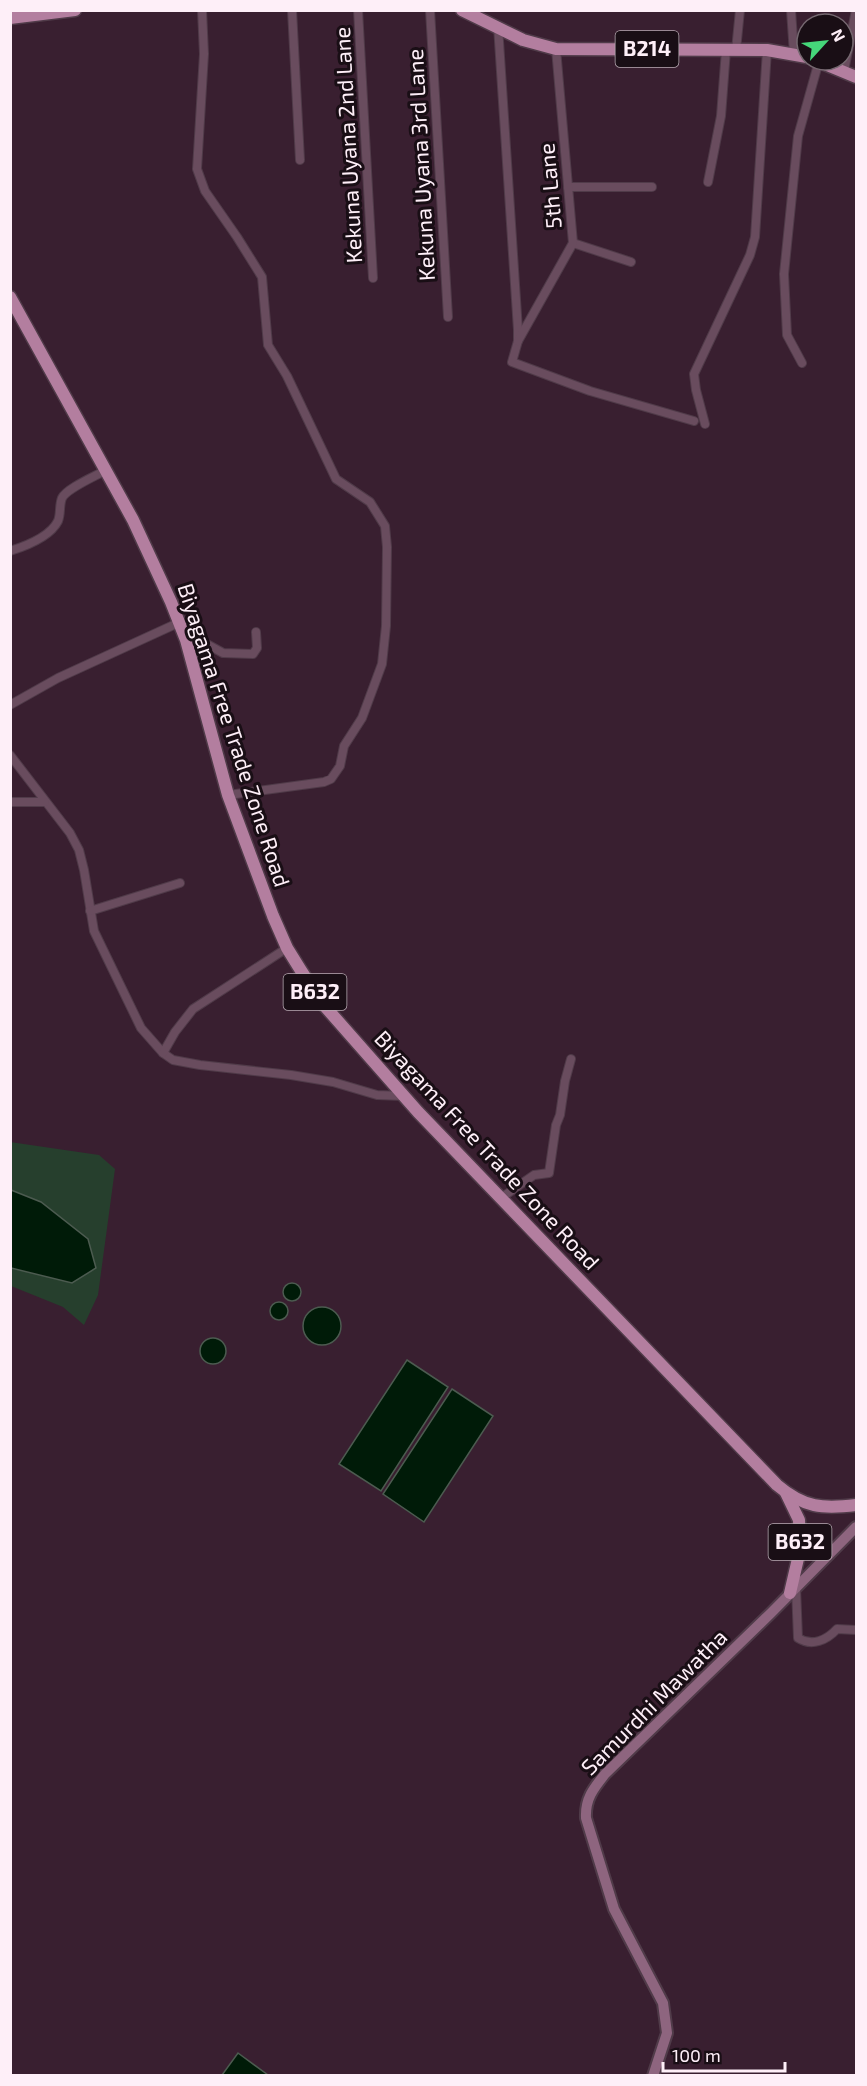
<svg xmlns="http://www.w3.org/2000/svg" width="867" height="2086" font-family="'Exo 2',sans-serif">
	<rect width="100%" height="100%" fill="#391f30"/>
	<polygon fill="#263f2d" points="10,1142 99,1155 115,1169 98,1295 84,1325 63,1307 11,1286 11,1268 72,1283 41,1202 11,1190"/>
	<g fill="#001b08" stroke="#4c5b50" stroke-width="1.5">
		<polygon points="11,1190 41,1202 88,1239 96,1268 72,1283 11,1268"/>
		<circle cx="292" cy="1292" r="9"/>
		<circle cx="279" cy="1311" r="9"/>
		<circle cx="322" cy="1326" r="19"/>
		<circle cx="213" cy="1351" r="13"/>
		<polygon points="407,1360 448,1387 381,1491 339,1464"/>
		<polygon points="452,1389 493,1416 424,1522 383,1494"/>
		<polygon points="238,2053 268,2075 222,2075"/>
	</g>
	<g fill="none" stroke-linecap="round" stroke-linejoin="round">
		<g stroke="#503b49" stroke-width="10">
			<g id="minor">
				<polyline points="202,10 204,54 197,169 205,191 237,237 262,277 268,345 287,376 336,479 370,502 385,526 387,547 386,626 382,664 362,718 344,746 340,766 331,779 324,782 228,795"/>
				<polyline points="292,10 300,160"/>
				<polyline points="358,10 373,278"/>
				<polyline points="430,10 448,317"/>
				<polyline points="791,10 794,54"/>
				<polyline points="498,26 518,330 518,341 512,362 590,391 694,421"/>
				<polyline points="736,50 740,10"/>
				<polyline points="844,71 856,10"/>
				<polyline points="708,182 721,116 726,50"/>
				<polyline points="568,187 652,187"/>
				<polyline points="573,243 631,262"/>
				<polyline points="518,341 573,243 556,49"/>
				<polyline points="802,363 787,335 784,274 798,136 819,61"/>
				<polyline points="705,424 696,390 694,374 750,255 755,237 767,50"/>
				<path d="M10 551C26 546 50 537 58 521 61 514 59 505 62 498 67 488 96 476 106 470"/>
				<polyline points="186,640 203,642 223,653 253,654 257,648 256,632"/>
				<polyline points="10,705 58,678 178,623"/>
				<polyline points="10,755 70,833 79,850 84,870 94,931 141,1028 163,1053 173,1060 200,1065 291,1075 333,1082 377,1095 403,1096"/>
				<polyline points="10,802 45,802"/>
				<polyline points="90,911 180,883"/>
				<polyline points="163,1053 175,1032 193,1009 287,948"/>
				<polyline points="501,1198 534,1175 549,1173 556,1125 560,1115 565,1081 571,1059"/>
				<path d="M796 1588 798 1638C812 1647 827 1640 837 1629L856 1630"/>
			</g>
		</g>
		<g stroke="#503b49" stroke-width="14">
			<path id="secondary" d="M653 2076 667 2033 663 2003 614 1909 586 1818C585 1799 593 1789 605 1774L771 1613 856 1527"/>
		</g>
		<g stroke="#503b49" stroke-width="15">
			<g id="primary">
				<polyline points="462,10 523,40 556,49 767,50 807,57"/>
				<polyline points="10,18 75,10"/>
				<polyline points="815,60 856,77"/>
				<path d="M10 297 133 520 171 602 186 640 228 795 273 916 287 948 300 969 322 1003 418 1112 777 1485C804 1508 823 1509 856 1505"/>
				<polyline points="786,1493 799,1520 800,1550 790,1593"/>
			</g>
		</g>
		<use href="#minor" stroke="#694c5e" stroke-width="8"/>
		<use href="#secondary" stroke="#8e657f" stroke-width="10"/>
		<use href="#primary" stroke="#b37e9f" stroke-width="12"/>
	</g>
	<g text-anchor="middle" stroke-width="6" stroke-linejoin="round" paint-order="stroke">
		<g fill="#190e15" stroke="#b9acb4" stroke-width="1.5">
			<rect x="615.5" y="31" width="63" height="36" rx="4.5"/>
			<rect x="283.5" y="974" width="63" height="36" rx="4.5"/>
			<rect x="768.5" y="1524" width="63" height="36" rx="4.5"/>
		</g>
		<g font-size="21" font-weight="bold" fill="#feeff8">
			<text x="647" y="56">B214</text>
			<text x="315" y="999">B632</text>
			<text x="800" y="1549">B632</text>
		</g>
		<g font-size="22" fill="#feeff8" stroke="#190e15">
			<text transform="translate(348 145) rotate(-93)" y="8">Kekuna Uyana 2nd Lane</text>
			<text transform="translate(421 165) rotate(-93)" y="8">Kekuna Uyana 3rd Lane</text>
			<text transform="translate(550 186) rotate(-95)" y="8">5th Lane</text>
			<text transform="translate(234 735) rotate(72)" y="8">Biyagama Free Trade Zone Road</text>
			<text transform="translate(487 1150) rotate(47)" y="8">Biyagama Free Trade Zone Road</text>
			<text transform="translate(654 1702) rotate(-45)" y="8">Samurdhi Mawatha</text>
		</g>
	</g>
	<rect width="867" height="2086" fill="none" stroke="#feeff8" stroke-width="24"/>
	<g transform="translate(825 42) rotate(63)"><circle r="28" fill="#190e15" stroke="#756870" stroke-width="1.5"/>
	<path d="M0-4.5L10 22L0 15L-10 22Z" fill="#45d77a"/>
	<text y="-9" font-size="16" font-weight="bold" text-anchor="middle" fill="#feeff8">N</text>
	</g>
	<path d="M663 2062v9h122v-9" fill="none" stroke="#feeff8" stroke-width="3"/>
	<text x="672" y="2062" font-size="18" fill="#feeff8" stroke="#190e15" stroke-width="4.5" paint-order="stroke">100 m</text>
</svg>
